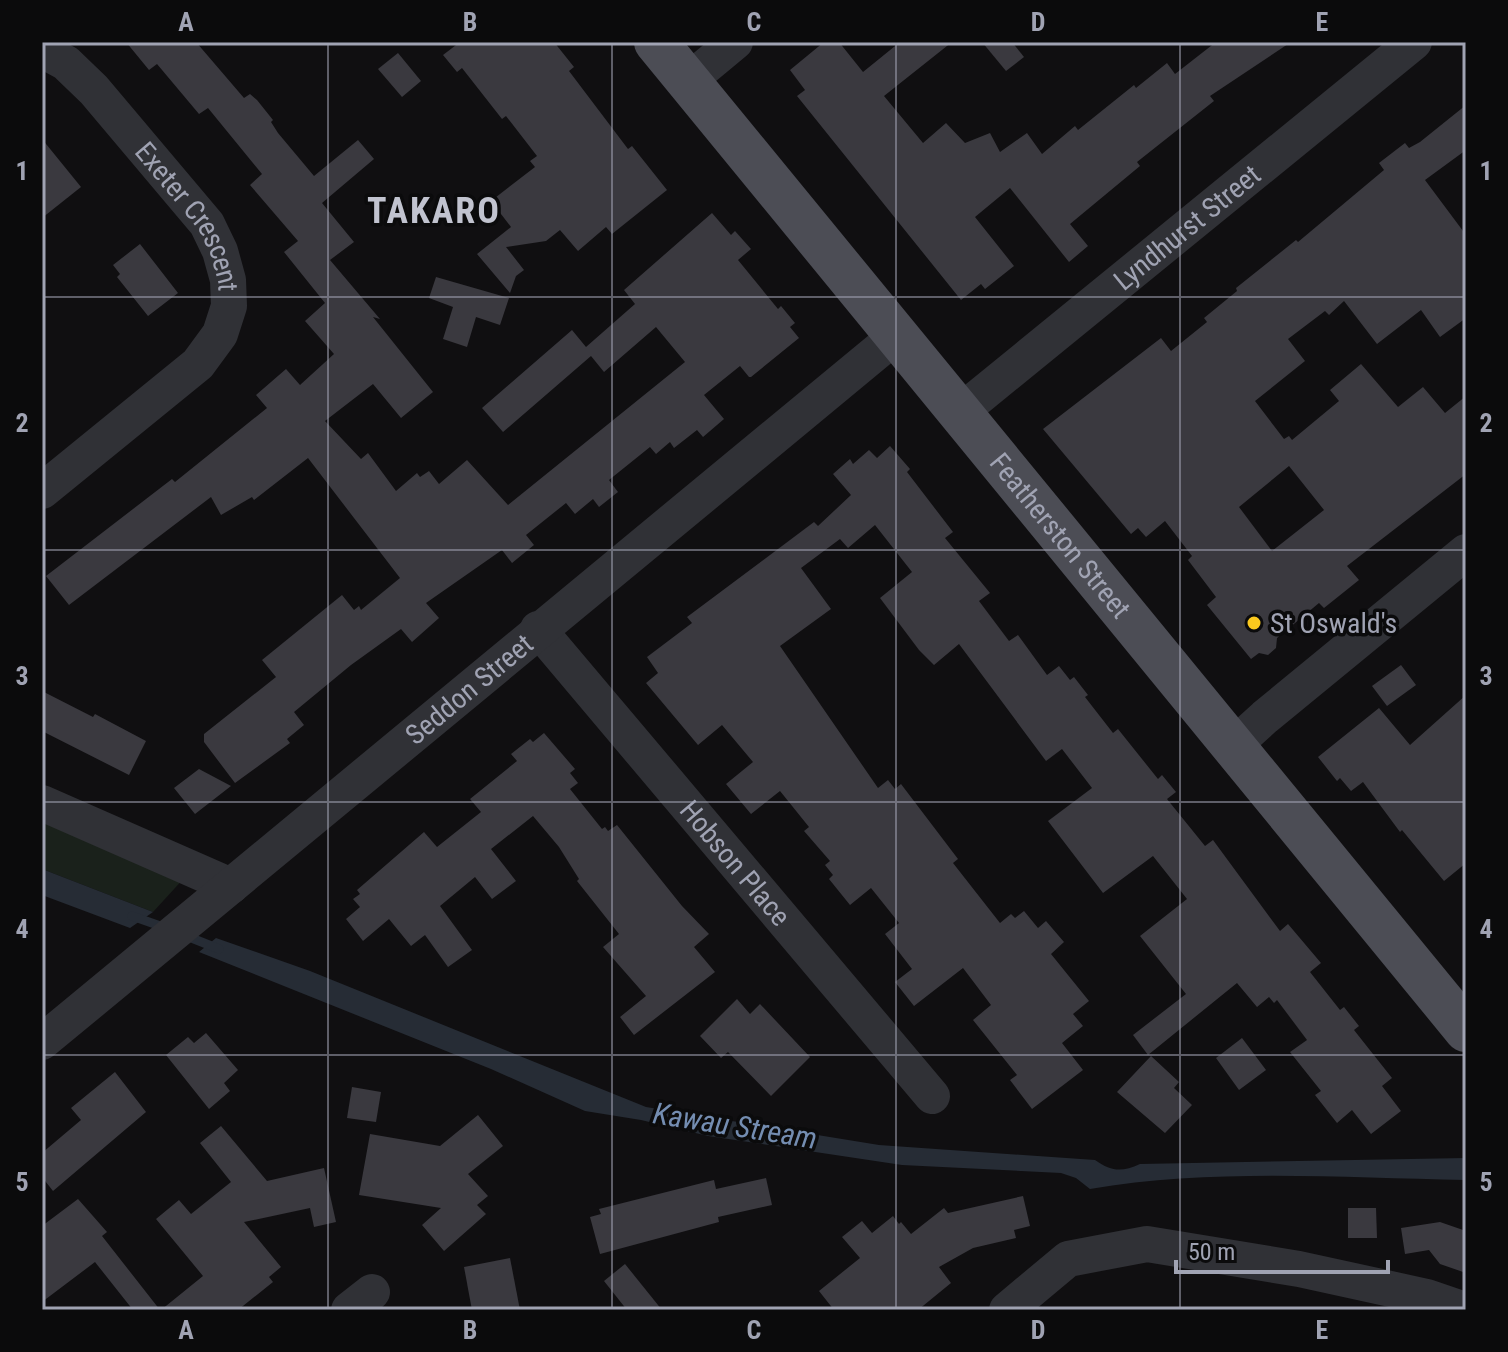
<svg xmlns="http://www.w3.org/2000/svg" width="1508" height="1352" font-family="'Roboto Condensed',sans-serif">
	<rect width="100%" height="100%" fill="#100f11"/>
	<polygon fill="#1a211b" points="42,806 186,876 153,912 42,869"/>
	<g fill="#262c35">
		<polygon points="42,869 153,912 130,928 42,895"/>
		<path d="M216 938 310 971 646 1107 879 1145 1095 1160C1112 1172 1122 1172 1140 1164L1466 1158V1180C1342 1178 1213 1168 1090 1189L1076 1178 1061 1173 902 1165 708 1136 641 1120 585 1111 491 1069 199 952Z"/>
	</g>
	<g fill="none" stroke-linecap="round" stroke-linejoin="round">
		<g stroke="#262c35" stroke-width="9">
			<polyline points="132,916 166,928"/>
			<polyline points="184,935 219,949"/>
		</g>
	</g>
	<g fill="#3a393f" fill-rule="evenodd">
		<polygon points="126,42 196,42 244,98 250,94 257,100 273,120 271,122 278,133 314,176 358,140 374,159 322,203 354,242 330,260 380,319 373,317 433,392 401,418 373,384 325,421 361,459 368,453 396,491 417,473 420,477 429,471 439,484 467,460 508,505 685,362 656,327 604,372 591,356 503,432 482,408 572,330 586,347 635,304 624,290 712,213 731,235 735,231 751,249 738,260 778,309 781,306 795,323 790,327 799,338 751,377 749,377 740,366 704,395 724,419 703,437 697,430 674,448 670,442 656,454 650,447 609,480 618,492 599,507 593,499 575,514 566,503 526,535 534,545 512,563 502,550 426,603 439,618 412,642 401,629 351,665 294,712 304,725 287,739 290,743 235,783 204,742 204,734 276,677 262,660 342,595 354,610 359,606 361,610 400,578 308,458 254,500 252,497 221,515 211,497 69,605 46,576 172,479 175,482 267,408 256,395 286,369 300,385 334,354 305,321 325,303 284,252 298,241 250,185 262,174 208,108 199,114 157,64 149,70"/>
		<polygon points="460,42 554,42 574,67 569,71 628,149 632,146 667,190 612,234 606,227 578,251 560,230 546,241 506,247 524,270 516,276 510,293 477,254 511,227 491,201 535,167 530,161 537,156 506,116 502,119 462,68 457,72 443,55"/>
		<polygon points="824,42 839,42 863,72 900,42 952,42 884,96 923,143 946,123 965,143 990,133 1000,152 1027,133 1042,154 1075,126 1078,130 1134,85 1136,88 1167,63 1175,74 1216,42 1291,42 1210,96 1214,101 1137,162 1140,166 1070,224 1088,246 1069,262 1010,188 975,217 1014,266 985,289 981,284 961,300 797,96 805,90 790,70"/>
		<polygon points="982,42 1012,42 1024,57 1006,71"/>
		<polygon points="398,53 421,81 402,97 378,69"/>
		<path d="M1466 105V150L1425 180 1466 235V318L1440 337 1421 310 1377 344 1344 301 1329 315 1325 311 1288 339 1305 361 1255 401 1284 439 1289 436 1292 440 1339 401 1330 390 1361 364 1398 407 1423 387 1445 413 1466 396V474L1347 566 1359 580 1324 608 1319 603 1277 638 1276 648 1268 655 1259 653 1251 659 1207 605 1216 597 1188 560 1192 556 1165 521 1146 537 1138 528 1131 534 1043 429 1161 338 1171 351 1207 322 1204 318 1237 291 1236 288 1296 240 1298 242 1384 170 1379 163 1405 143 1409 148 1420 142ZM1289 466 1324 510 1272 551 1239 507Z"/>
		<polygon points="42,139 81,187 42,218"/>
		<polygon points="140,244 178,293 148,316 117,277 120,274 113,265"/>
		<polygon points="436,277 509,298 500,325 476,317 467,347 443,339 453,307 429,298"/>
		<polygon points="890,446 910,469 907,472 953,532 945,538 990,593 979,601 1009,641 1018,635 1047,675 1059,666 1070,680 1074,677 1088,695 1085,697 1113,733 1118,729 1158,779 1162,775 1176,792 1167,799 1205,846 1213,840 1280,931 1288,924 1321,963 1310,972 1340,1010 1344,1007 1359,1026 1354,1030 1392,1078 1382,1086 1401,1111 1371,1134 1352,1110 1337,1123 1315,1095 1321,1091 1290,1052 1307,1040 1277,1000 1274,1003 1269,997 1257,1007 1237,983 1148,1055 1133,1035 1186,994 1140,936 1187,899 1153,856 1103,893 1048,821 1092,788 1062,749 1046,761 959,644 934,665 919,650 880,598 912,572 875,525 848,548 840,539 801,568 831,609 780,646 878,788 888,780 895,789 901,784 958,859 953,863 1000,923 1011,914 1015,918 1024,911 1038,928 1046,921 1064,942 1051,954 1089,1001 1073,1014 1083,1026 1062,1043 1083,1070 1032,1109 1010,1080 1017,1075 973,1020 991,1005 963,968 914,1006 895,982 912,969 885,934 899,923 871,888 850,905 829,879 833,875 825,865 830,861 804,831 809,827 780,791 751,814 726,784 753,762 722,725 698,745 646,683 658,673 647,657 692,623 687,617 814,522 818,526 851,495 833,474 850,459 853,464 869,450 877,458"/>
		<polygon points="1401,665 1416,685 1387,706 1372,686"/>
		<polygon points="42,691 93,717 95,714 146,741 129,775 42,731"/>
		<polygon points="1466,695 1466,863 1444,881 1402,830 1400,832 1363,782 1351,791 1340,778 1337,781 1318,757 1379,708 1410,745"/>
		<polygon points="544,733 575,769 570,773 578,783 570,789 602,829 605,827 608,831 617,825 682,906 709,934 694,947 715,972 634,1035 620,1017 646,996 603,947 619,934 577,881 579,879 559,847 533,816 491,849 516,881 492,899 475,877 440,906 472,950 448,967 425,935 411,946 389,919 363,941 346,919 360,907 353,899 360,894 357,890 424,832 437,847 481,812 470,799 517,761 511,754 530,739 533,742"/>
		<polygon points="199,769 231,786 195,814 174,788"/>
		<polygon points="737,999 750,1014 760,1004 810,1057 771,1096 728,1052 721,1058 700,1036"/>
		<polygon points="206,1033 238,1070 224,1083 230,1091 209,1109 166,1055 188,1037 194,1043"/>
		<polygon points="1242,1038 1266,1070 1239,1090 1216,1058"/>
		<polygon points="1151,1056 1179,1082 1174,1088 1192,1105 1165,1133 1117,1092"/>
		<polygon points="115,1072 146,1112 53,1191 42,1177 42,1153 81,1120 71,1108"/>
		<polygon points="352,1087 381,1092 376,1122 347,1118"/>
		<polygon points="478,1115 503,1146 468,1174 488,1196 477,1205 486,1214 444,1251 422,1225 441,1208 359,1195 370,1134 440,1146"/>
		<polygon points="221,1126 267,1181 324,1168 336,1222 314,1227 310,1208 244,1222 281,1267 269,1277 273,1282 238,1310 161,1310 203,1276 156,1219 179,1200 191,1214 231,1182 200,1143"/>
		<polygon points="766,1178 772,1205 718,1217 719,1222 600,1254 590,1217 601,1214 599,1209 714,1180 716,1189"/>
		<polygon points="1023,1196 1030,1226 1014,1230 1016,1238 973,1248 939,1267 951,1283 918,1310 834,1310 819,1291 860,1258 842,1237 862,1221 872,1233 893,1216 899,1224 901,1222 911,1234 944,1208 948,1213"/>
		<polygon points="78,1199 107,1232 102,1236 160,1310 133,1310 95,1262 42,1302 42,1226"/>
		<polygon points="1348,1208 1376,1208 1377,1238 1348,1238"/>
		<polygon points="1440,1222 1466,1231 1466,1273 1440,1264 1429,1250 1405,1254 1401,1228"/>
		<polygon points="510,1258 520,1310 472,1310 464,1267"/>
		<polygon points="625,1264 662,1310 627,1310 604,1281"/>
	</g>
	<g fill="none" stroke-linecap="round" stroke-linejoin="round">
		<g stroke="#303136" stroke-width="36">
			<path id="s1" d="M42 50 66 63 94 90 207 224 220 251 228 280 229 306 220 334 198 364 42 491"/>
			<polyline points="688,81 735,42"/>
			<path id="s2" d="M959 413 1414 42"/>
			<path id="s3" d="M538 629 932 1096"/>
			<polyline points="1233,746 1265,717 1466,552"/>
			<polyline points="42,803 231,886"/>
			<path id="s4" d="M42 1042 896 336"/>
			<polyline points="349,1310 372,1292"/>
			<polyline points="1007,1310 1068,1259 1147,1244 1299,1269 1427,1297 1465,1310"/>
		</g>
		<path stroke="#4c4d55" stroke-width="44" id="s5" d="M656 42 1466 1030"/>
	</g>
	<path fill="none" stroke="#a0a3b3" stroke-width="2" stroke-opacity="0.55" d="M328 42V1310M612 42V1310M896 42V1310M1180 42V1310M42 297H1466M42 550H1466M42 802H1466M42 1055H1466"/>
	<circle fill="#fbc91e" stroke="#0b0b0c" stroke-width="3" cx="1254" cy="623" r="8"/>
	<g text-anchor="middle" stroke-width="7" stroke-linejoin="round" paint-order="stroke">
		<g font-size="28" fill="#a0a3b3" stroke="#0b0b0c">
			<text dy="10" stroke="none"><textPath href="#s1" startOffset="226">Exeter Crescent</textPath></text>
			<text dy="10" stroke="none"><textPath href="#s2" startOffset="294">Lyndhurst Street</textPath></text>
			<text dy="10" stroke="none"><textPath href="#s5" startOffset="638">Featherston Street</textPath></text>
			<text dy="10" stroke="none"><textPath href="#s4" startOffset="554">Seddon Street</textPath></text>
			<text dy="10" stroke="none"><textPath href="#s3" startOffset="306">Hobson Place</textPath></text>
		</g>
		<g font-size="28" fill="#a0a3b3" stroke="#0b0b0c" text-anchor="start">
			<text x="1270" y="633">St Oswald's</text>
		</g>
		<g font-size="30" font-style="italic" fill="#748db1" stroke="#0b0b0c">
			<text transform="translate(735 1126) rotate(9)" y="10">Kawau Stream</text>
		</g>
		<g font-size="36" font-weight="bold" letter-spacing="2" fill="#c1c3cf" stroke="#0b0b0c">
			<text x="434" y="223">TAKARO</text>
		</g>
	</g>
	<rect width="1508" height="1352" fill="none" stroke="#0b0b0c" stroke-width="88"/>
	<path d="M1176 1260v12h212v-12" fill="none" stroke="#a0a3b3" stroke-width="4"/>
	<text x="1188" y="1260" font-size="24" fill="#a0a3b3" stroke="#0b0b0c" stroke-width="6" paint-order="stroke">50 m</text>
	<rect x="44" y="44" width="1420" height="1264" fill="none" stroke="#a0a3b3" stroke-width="3"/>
	<g font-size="26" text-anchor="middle" font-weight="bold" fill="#a0a3b3">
		<text x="186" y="31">A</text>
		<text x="470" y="31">B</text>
		<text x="754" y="31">C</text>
		<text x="1038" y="31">D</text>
		<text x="1322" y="31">E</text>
		<text x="22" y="180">1</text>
		<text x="1486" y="180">1</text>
		<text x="22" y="432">2</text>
		<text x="1486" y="432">2</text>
		<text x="22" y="685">3</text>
		<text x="1486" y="685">3</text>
		<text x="22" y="938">4</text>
		<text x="1486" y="938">4</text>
		<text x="22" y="1191">5</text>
		<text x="1486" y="1191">5</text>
		<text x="186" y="1339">A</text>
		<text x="470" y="1339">B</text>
		<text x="754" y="1339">C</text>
		<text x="1038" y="1339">D</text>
		<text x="1322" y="1339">E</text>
	</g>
</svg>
